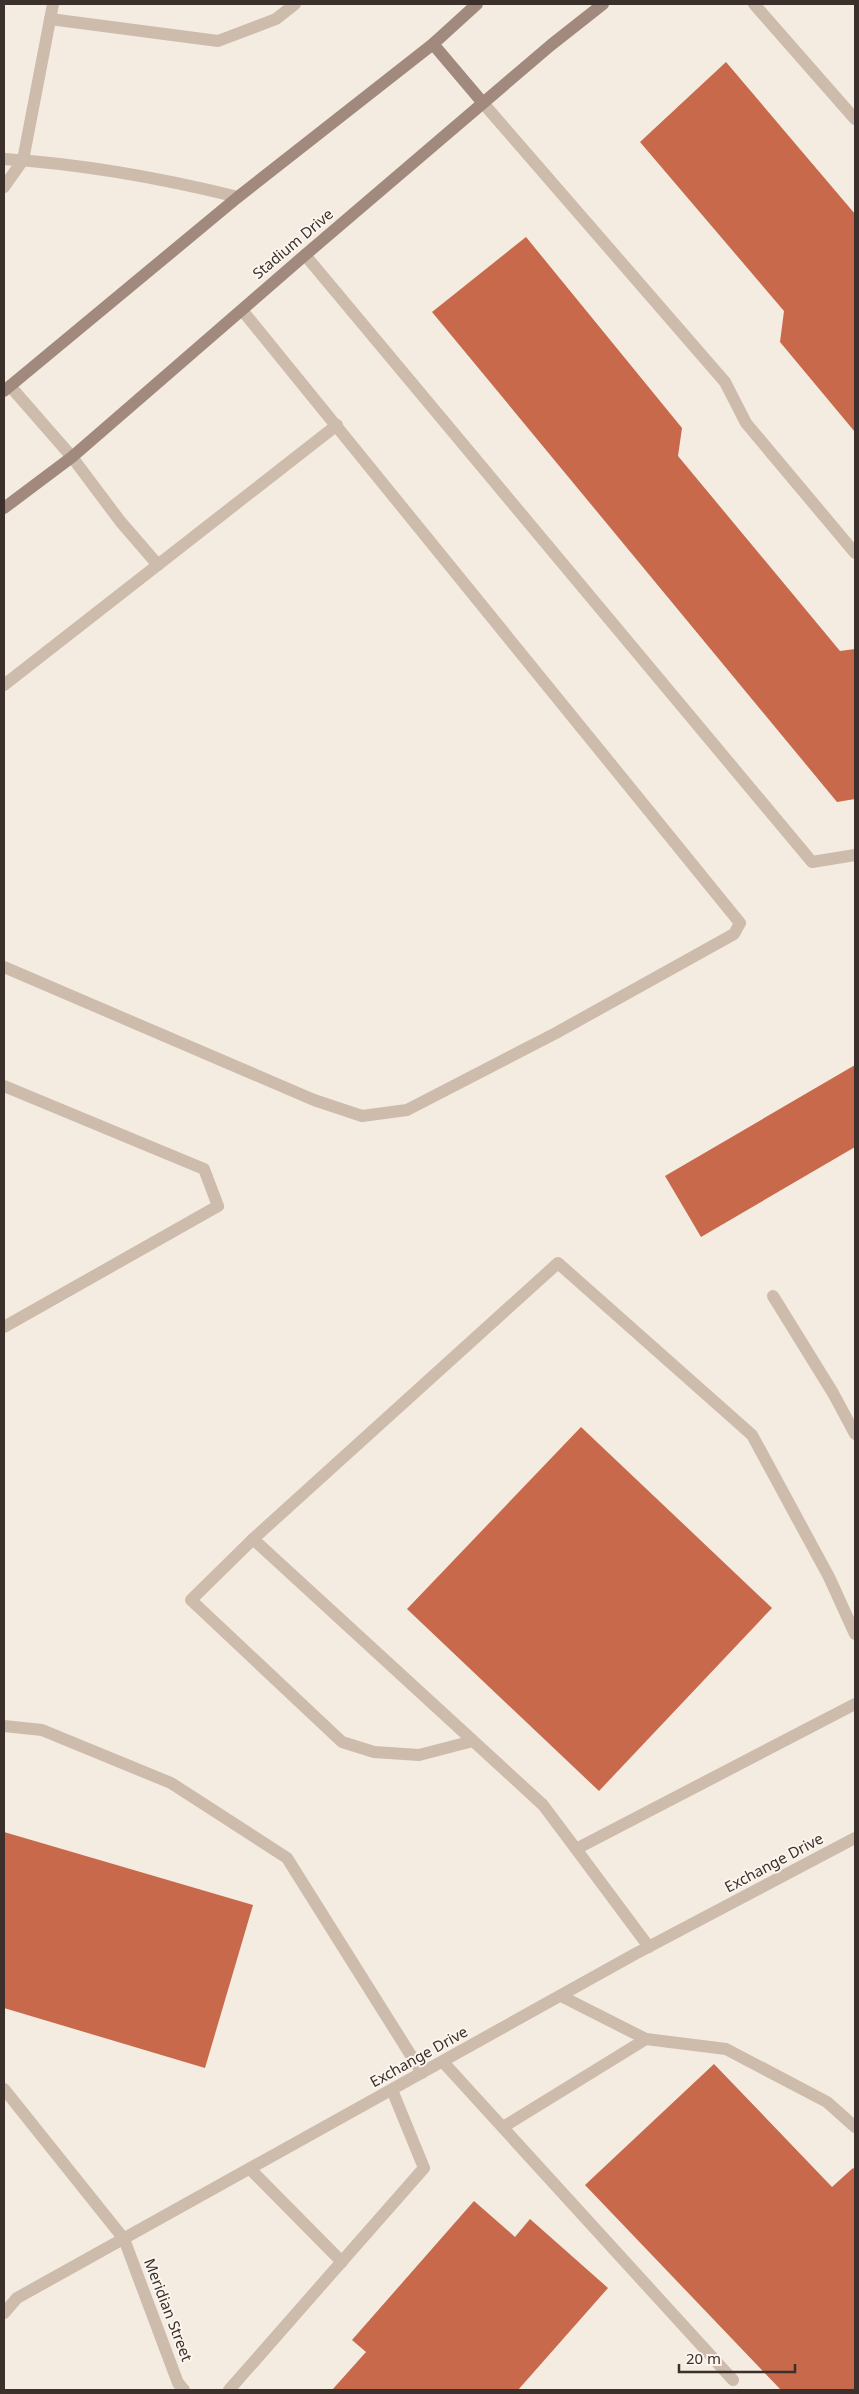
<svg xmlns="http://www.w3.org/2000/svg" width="859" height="2394" font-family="'Noto Sans',sans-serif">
	<rect width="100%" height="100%" fill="#f4ebe1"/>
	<g fill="#c8694b">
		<polygon points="726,62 855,214 855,432 780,342 784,311 640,142"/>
		<polygon points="526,237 682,428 678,456 840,651 855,649 855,799 837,802 432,312"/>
		<polygon points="855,1065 855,1147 701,1237 665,1176"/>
		<polygon points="581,1427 772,1608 599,1791 407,1609"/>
		<polygon points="4,1832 253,1905 205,2068 4,2008"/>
		<polygon points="714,2064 832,2187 853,2168 855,2170 855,2390 781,2390 585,2185"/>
		<polygon points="474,2201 515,2237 530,2219 608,2288 518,2390 332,2390 366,2352 352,2340"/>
	</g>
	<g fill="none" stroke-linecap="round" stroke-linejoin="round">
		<g stroke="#cdbbac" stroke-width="12">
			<polyline points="754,4 855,119"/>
			<polyline points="50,19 218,41 276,19 295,4"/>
			<polyline points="483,103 725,382 746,423 855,553"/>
			<path d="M4 159C83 164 161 178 238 197"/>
			<polyline points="4,187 23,160 53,4"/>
			<polyline points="305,255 812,862 855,855"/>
			<polyline points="10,386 72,457 120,521 158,565"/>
			<polyline points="4,685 337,425"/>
			<polyline points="4,967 314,1100 362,1116 407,1110 556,1033 734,934 740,923 242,310"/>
			<polyline points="4,1086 204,1169 218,1206 4,1327"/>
			<polyline points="773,1296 833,1393 855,1434"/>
			<polyline points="253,1539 191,1600 342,1742 374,1752 419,1755 473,1741"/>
			<polyline points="4,1726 42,1730 171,1783 287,1858 422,2073"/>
			<polyline points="576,1849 543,1805 253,1539 558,1263 752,1435 829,1577 855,1634"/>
			<polyline points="649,1947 576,1849 855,1704"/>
			<polyline points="561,1996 646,2039 726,2049 827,2102 855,2127"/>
			<polyline points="443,2062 733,2380"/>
			<polyline points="4,2089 124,2239"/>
			<polyline points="503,2127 646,2039"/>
			<polyline points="250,2169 342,2262"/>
			<polyline points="229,2390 424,2168 392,2090"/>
		</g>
		<g stroke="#cdbbac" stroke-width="12">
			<polyline points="124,2239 178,2383 184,2390"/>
			<polyline points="4,2313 17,2298 635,1954 855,1838"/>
		</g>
		<g stroke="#a18a7d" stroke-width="12">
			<polyline points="433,44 483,103"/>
			<polyline points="4,391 238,197 433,44 477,4"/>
			<polyline points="4,508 72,457 305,255 551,45 603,4"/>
		</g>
	</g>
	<g text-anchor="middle" stroke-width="4" stroke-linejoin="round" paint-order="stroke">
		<g font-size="15" fill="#3b302b" stroke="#fbf5ee">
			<text transform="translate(293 244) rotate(-40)" y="5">Stadium Drive</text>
			<text transform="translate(774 1863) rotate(-28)" y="5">Exchange Drive</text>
			<text transform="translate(419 2057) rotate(-29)" y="5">Exchange Drive</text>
			<text transform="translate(168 2310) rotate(69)" y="5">Meridian Street</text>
		</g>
	</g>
	<rect width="859" height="2394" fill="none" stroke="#3b302b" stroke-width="10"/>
	<path d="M679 2364v8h116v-8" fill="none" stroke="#3b302b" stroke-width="2.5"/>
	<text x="686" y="2364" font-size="15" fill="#3b302b" stroke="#fbf5ee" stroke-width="4" paint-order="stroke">20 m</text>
</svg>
